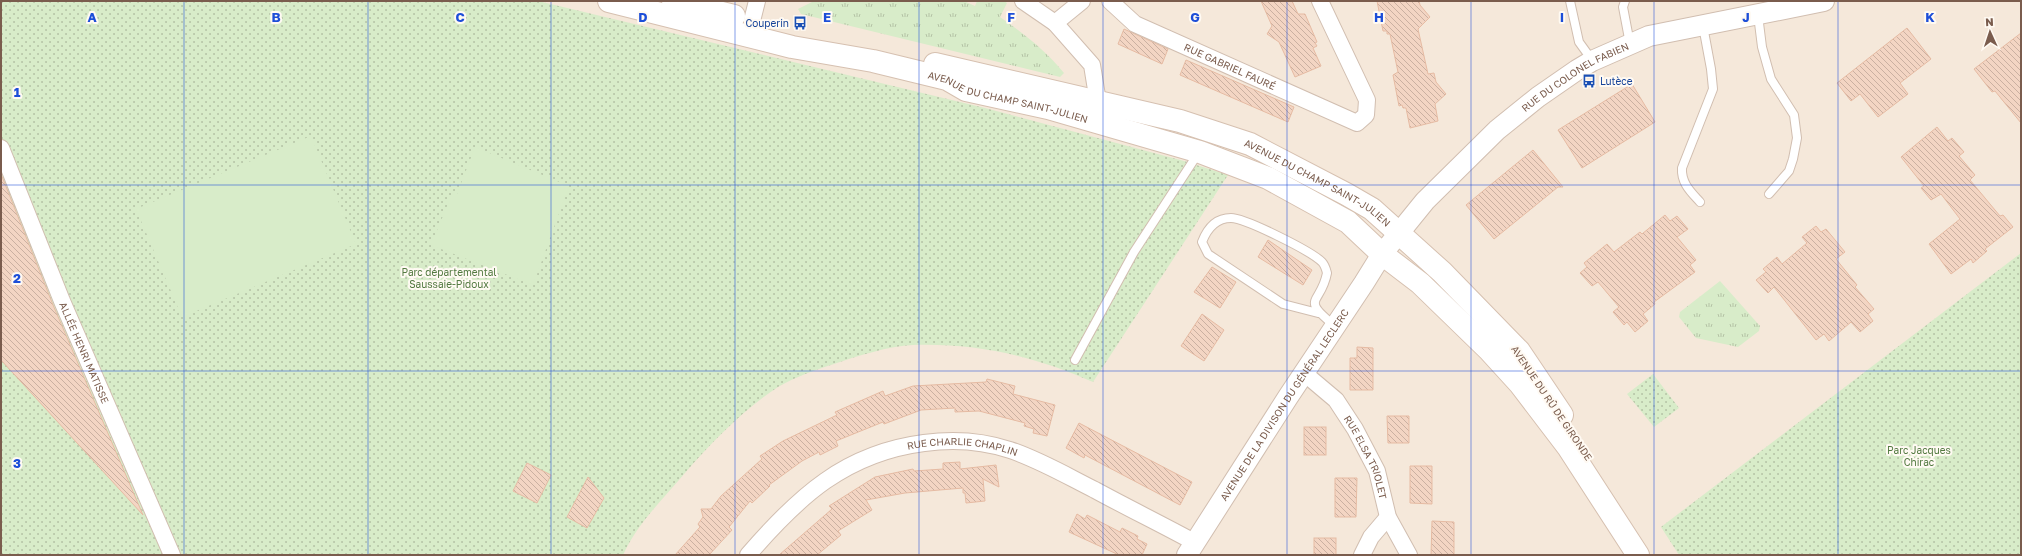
<svg xmlns="http://www.w3.org/2000/svg" width="2022" height="556" font-family="'Golos Text',sans-serif">
	<defs>
		<pattern id="grass-tufts" width="24" height="20" patternUnits="userSpaceOnUse"><rect width="24" height="20" fill="#d8ecc9"/><path d="M3 7l-1-3M5 7V3M7 7l1-3M15 17l-1-3M17 17v-4M19 17l1-3" fill="none" stroke="#b4c2a5"/></pattern>
		<pattern id="park-dots" width="8" height="8" patternUnits="userSpaceOnUse"><rect width="8" height="8" fill="#d8ecc9"/><path d="M2 2h.1M6 6h.1" fill="none" stroke="#b4c2a5" stroke-width="1.8" stroke-linecap="round"/></pattern>
		<pattern id="building-back-hatch" width="6" height="6" patternUnits="userSpaceOnUse"><rect width="6" height="6" fill="#f3d5c3"/><path d="M-1 5l2 2M0 0l6 6M5-1l2 2" fill="none" stroke="#cab0a1"/></pattern>
	</defs>
	<rect width="100%" height="100%" fill="#fdf6ec"/>
	<rect fill="#f5e8da" x="1" y="1" width="2020" height="554"/>
	<g fill="url(#grass-tufts)">
		<path d="M814 1H964L975 6 977 1H1004L1007 3 1000 17C1024 34 1045 50 1064 73L1060 77 801 14 798 9Z"/>
		<polygon points="1720,281 1760,326 1759,331 1738,347 1696,338 1679,317 1680,312"/>
	</g>
	<g fill="url(#park-dots)">
		<path d="M1 1H538L985 108 1184 161 1228 175 1093 382C1035 356 977 343 913 345 889 346 857 356 834 364 815 370 795 377 778 387 743 410 712 442 685 473 663 499 637 524 623 555H1Z"/>
		<polygon points="2021,253 2021,555 1679,555 1661,527"/>
		<polygon points="1653,374 1679,408 1654,427 1627,394"/>
	</g>
	<g fill="#d8ecc9">
		<polygon points="311,136 356,244 182,317 136,209"/>
		<polygon points="475,147 569,186 533,285 431,245 452,194 457,194"/>
	</g>
	<g fill="url(#building-back-hatch)" stroke="#e6bba3">
		<polygon points="1261,1 1292,1 1298,14 1305,14 1317,42 1315,43 1317,46 1313,48 1321,66 1295,77 1279,42 1267,34 1272,26"/>
		<polygon points="1377,1 1419,1 1420,5 1430,17 1418,29 1428,74 1434,73 1436,82 1446,94 1435,104 1438,121 1410,128 1406,108 1403,108 1402,105 1399,106 1393,75 1398,72 1390,34 1387,34 1387,31 1383,31"/>
		<polygon points="1907,28 1931,59 1900,83 1908,94 1878,117 1860,94 1851,101 1837,83"/>
		<polygon points="1124,29 1168,49 1162,64 1118,44"/>
		<polygon points="2021,33 2021,123 1995,91 1992,92 1974,69"/>
		<polygon points="1186,60 1294,107 1288,122 1180,75"/>
		<polygon points="1632,84 1655,122 1582,168 1558,130"/>
		<polygon points="1937,127 1948,141 1952,138 1964,152 1959,156 1975,175 1970,180 2000,216 2003,215 2013,227 1985,249 1987,251 1973,263 1971,259 1951,274 1929,244 1960,219 1941,194 1931,200 1921,188 1924,186 1901,157"/>
		<polygon points="1533,150 1563,187 1558,187 1494,239 1466,205"/>
		<polygon points="1,174 53,305 143,515 1,360"/>
		<polygon points="1665,215 1670,221 1677,216 1688,229 1677,237 1696,260 1690,265 1695,272 1654,302 1655,304 1643,314 1648,321 1635,332 1627,322 1624,325 1613,312 1619,307 1598,282 1592,286 1580,273 1587,267 1584,263 1607,244 1614,252 1640,232 1642,234"/>
		<polygon points="1816,226 1821,232 1826,229 1845,252 1836,259 1857,285 1855,287 1874,309 1868,314 1873,321 1860,332 1851,322 1829,341 1824,334 1816,340 1774,287 1768,293 1756,280 1766,272 1763,269 1777,257 1782,264 1807,243 1802,237"/>
		<polygon points="1268,240 1312,270 1303,285 1258,257"/>
		<polygon points="1212,267 1236,282 1220,308 1194,292"/>
		<polygon points="1202,314 1224,330 1204,361 1181,346"/>
		<polygon points="1357,347 1373,348 1373,390 1350,390 1350,358 1357,358"/>
		<polygon points="987,379 1015,386 1013,394 1055,405 1047,436 1033,433 1034,429 1024,426 1025,423 979,411 955,412 955,408 921,410 884,424 883,422 836,441 838,446 820,455 819,452 802,461 769,485 770,486 752,503 750,501 729,527 732,530 709,555 675,555 700,527 698,524 703,517 701,509 711,509 721,496 762,459 760,456 783,441 837,415 835,412 883,391 885,396 913,386 986,382"/>
		<polygon points="1387,416 1409,416 1409,443 1388,443"/>
		<polygon points="1079,423 1192,482 1180,505 1085,455 1084,458 1066,448"/>
		<rect x="1304" y="427" width="22" height="28"/>
		<polygon points="960,462 960,469 996,465 999,487 983,479 985,501 966,503 965,493 963,493 963,488 905,493 866,500 872,510 838,531 841,535 817,555 779,555 832,509 829,506 875,477 913,469 914,471 943,469 943,463"/>
		<polygon points="527,463 551,475 537,503 513,491"/>
		<polygon points="1410,466 1432,466 1432,504 1410,503"/>
		<polygon points="588,477 604,498 587,528 567,517"/>
		<polygon points="1335,478 1357,478 1356,517 1335,517"/>
		<polygon points="1077,514 1085,519 1087,515 1120,532 1122,528 1138,536 1137,539 1147,544 1142,555 1119,555 1069,532"/>
		<polygon points="1432,521 1454,522 1454,555 1431,555"/>
		<rect x="1314" y="538" width="22" height="17"/>
	</g>
	<g fill="none" stroke-linecap="round" stroke-linejoin="round">
		<g stroke="#d1beb0" stroke-width="10">
			<g id="service">
				<polyline points="1570,1 1579,42 1592,60"/>
				<polyline points="1625,1 1623,7 1630,44"/>
				<polyline points="1758,15 1762,47 1771,79 1794,115 1797,138 1793,159 1789,171 1769,194"/>
				<path d="M1700 202C1691 192 1681 183 1682 168L1713 89 1711 69 1703 26"/>
				<path d="M1318 313 1283 304 1208 254 1202 242C1207 229 1216 218 1231 218 1245 218 1311 251 1322 262 1325 265 1326 269 1327 273 1321 305 1299 297 1335 326"/>
				<polyline points="1075,360 1134,252 1199,152"/>
			</g>
		</g>
		<g stroke="#d1beb0" stroke-width="18">
			<g id="minor">
				<polyline points="1023,1 1055,23 1092,65 1098,102"/>
				<path id="s1" d="M1110 1 1135 24 1357 123 1366 115 1367 100 1320 1"/>
				<polyline points="752,21 757,1"/>
				<polyline points="1055,23 1082,1"/>
				<path id="s2" d="M1 148 62 301 172 555"/>
				<path id="s3" d="M1304 373 1336 400 1355 429 1377 471 1388 517 1409 555"/>
				<path id="s4" d="M748 555C798 497 845 453 924 443 953 439 983 441 1010 450 1040 460 1067 476 1095 490 1128 508 1161 524 1194 542"/>
				<polyline points="1362,555 1371,537 1388,517"/>
			</g>
		</g>
		<g stroke="#d1beb0" stroke-width="22">
			<g id="tertiary">
				<path id="s5" d="M1187 555 1288 397 1364 283 1382 254 1425 201 1497 130 1538 97 1577 70 1592 61 1649 36 1824 1"/>
			</g>
		</g>
		<g stroke="#d6c0b0" stroke-width="24">
			<g id="secondary">
				<path id="s6" d="M609 1 792 47 873 61 947 79 966 90 1048 108 1200 152 1268 178 1348 222 1382 254 1420 283 1489 350 1520 384 1568 447 1638 555"/>
				<polyline points="673,1 734,16"/>
				<path id="s7" d="M935 64 1180 121 1250 144 1346 194 1372 209 1442 272 1519 351 1562 415"/>
			</g>
		</g>
		<use href="#service" stroke="#fff" stroke-width="8"/>
		<use href="#minor" stroke="#fff" stroke-width="16"/>
		<use href="#tertiary" stroke="#fff" stroke-width="20"/>
		<use href="#secondary" stroke="#fff" stroke-width="22"/>
	</g>
	<path fill="none" stroke="#1d4ed8" stroke-width="1" stroke-opacity="0.55" d="M184 1V555M368 1V555M551 1V555M735 1V555M919 1V555M1103 1V555M1287 1V555M1471 1V555M1654 1V555M1838 1V555M1 185H2021M1 371H2021"/>
	<defs>
		<g id="bus-bare" transform="scale(1.08)"><path d="M-5-6H5V4H4V6H2V4H-2V6H-4V4H-5ZM-3.5-4V0h7V-4ZM-3.5 1.2v1.5H-2V1.2ZM2 1.2v1.5H3.5V1.2Z" fill="#1a4fb4" stroke="#fffaf3" stroke-width="2.5" paint-order="stroke"/></g>
	</defs>
	<g fill-rule="evenodd">
		<use href="#bus-bare" x="800" y="23"/>
		<use href="#bus-bare" x="1589" y="81"/>
	</g>
	<g text-anchor="middle" stroke-width="4" stroke-linejoin="round" paint-order="stroke">
		<g font-size="10" fill="#164399" stroke="#fffaf3" text-anchor="end">
			<text x="789" y="27">Couperin</text>
			<text x="1600" y="85" text-anchor="start">Lutèce</text>
		</g>
		<g font-size="10" fill="#7a5c4d" stroke="#fffaf3">
			<text dy="4" stroke="none"><textPath href="#s1" startOffset="138">RUE GABRIEL FAURÉ</textPath></text>
			<text dy="4" stroke="none"><textPath href="#s5" startOffset="623">RUE DU COLONEL FABIEN</textPath></text>
			<text dy="4" stroke="none"><textPath href="#s6" startOffset="411">AVENUE DU CHAMP SAINT-JULIEN</textPath></text>
			<text dy="4" stroke="none"><textPath href="#s7" startOffset="403">AVENUE DU CHAMP SAINT-JULIEN</textPath></text>
			<text dy="4" stroke="none"><textPath href="#s2" startOffset="221">ALLÉE HENRI MATISSE</textPath></text>
			<text transform="translate(1552 403) rotate(56)" y="4">AVENUE DU RÛ DE GIRONDE</text>
			<text dy="4" stroke="none"><textPath href="#s5" startOffset="179">AVENUE DE LA DIVISON DU GÉNÉRAL LECLERC</textPath></text>
			<text dy="4" stroke="none"><textPath href="#s4" startOffset="253">RUE CHARLIE CHAPLIN</textPath></text>
			<text dy="4" stroke="none"><textPath href="#s3" startOffset="107">RUE ELSA TRIOLET</textPath></text>
		</g>
		<g font-size="10" fill="#537a41" stroke="#fffaf3">
			<text x="449" y="276">Parc départemental<tspan x="449" dy="12">Saussaie-Pidoux</tspan></text>
			<text x="1919" y="454">Parc Jacques<tspan x="1919" dy="12">Chirac</tspan></text>
		</g>
	</g>
	<g font-size="13" text-anchor="middle" font-weight="bold" fill="#1d4ed8" stroke="#fffaf3" stroke-width="4" stroke-linejoin="round" paint-order="stroke">
		<text x="92" y="22">A</text>
		<text x="276" y="22">B</text>
		<text x="460" y="22">C</text>
		<text x="643" y="22">D</text>
		<text x="827" y="22">E</text>
		<text x="1011" y="22">F</text>
		<text x="1195" y="22">G</text>
		<text x="1379" y="22">H</text>
		<text x="1562" y="22">I</text>
		<text x="1746" y="22">J</text>
		<text x="1930" y="22">K</text>
		<text x="17" y="97">1</text>
		<text x="17" y="283">2</text>
		<text x="17" y="468">3</text>
	</g>
	<rect width="2022" height="556" fill="none" stroke="#7a5c4d" stroke-width="4"/>
	<g transform="translate(1990 32) rotate(357)" stroke="#fffaf3" stroke-width="3" paint-order="stroke">
	<path d="M0-3L7 15L0 10L-7 15Z" fill="#7a5c4d"/>
	<text y="-6" font-size="11" font-weight="bold" text-anchor="middle" fill="#7a5c4d">N</text>
	</g>
</svg>
